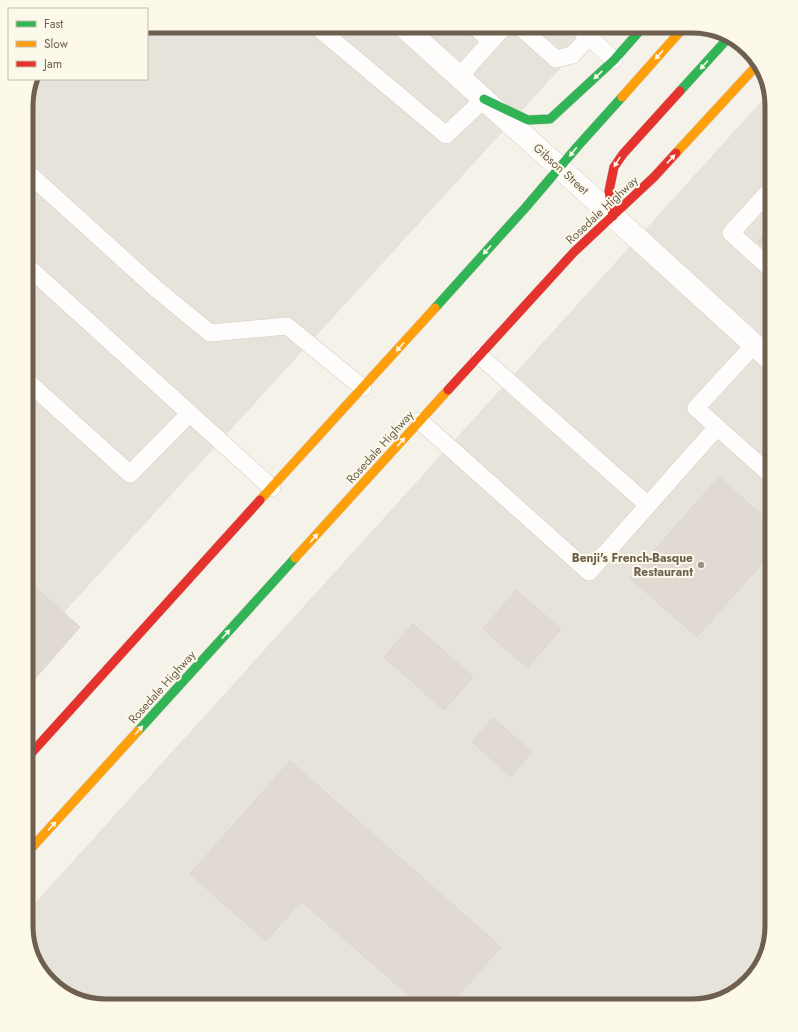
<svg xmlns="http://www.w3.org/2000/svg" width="798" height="1032" font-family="Jost,sans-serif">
	<rect width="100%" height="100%" fill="#f5f2ea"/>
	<g fill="#e6e3db">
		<polygon points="147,26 599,26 26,654 26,101 32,79 147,79"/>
		<polygon points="768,94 772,106 772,926 761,966 736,993 692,1006 106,1006 66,995 39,970 26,926 26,913"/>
	</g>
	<g fill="#e0dad2" stroke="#ddd6cd">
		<polygon points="772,225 772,254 758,241"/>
		<polygon points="719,477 772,524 772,552 697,637 630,578"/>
		<polygon points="26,579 80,627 26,689"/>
		<polygon points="516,590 561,629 527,668 483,629"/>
		<polygon points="413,624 473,677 444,710 384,657"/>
		<polygon points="772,628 772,639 766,634"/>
		<polygon points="493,718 532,752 511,777 472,742"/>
		<polygon points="290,761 501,947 449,1006 421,1006 301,901 266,941 190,874"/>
	</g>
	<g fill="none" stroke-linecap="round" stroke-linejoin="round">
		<g stroke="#d3cfc8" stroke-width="18">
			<g id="lane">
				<polyline points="316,26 446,135 484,99"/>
				<polyline points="474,26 491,41 505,26"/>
				<polyline points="519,26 556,59 572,55 589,37 583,32"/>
				<polyline points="599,26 589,37 614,60"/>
				<polyline points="459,77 491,41"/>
				<polyline points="26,171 154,287 210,333 287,326 363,388"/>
				<polyline points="26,265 272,488"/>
				<polyline points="772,270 731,233 772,188"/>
				<polyline points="480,356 648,505"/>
				<polyline points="26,380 130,474 190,413"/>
				<polyline points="420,421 589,572 717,427 696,408 754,345"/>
				<polyline points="717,427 772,476"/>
			</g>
		</g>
		<g stroke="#d3cfc8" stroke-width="23">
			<polyline id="street" points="403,26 613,216 772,361"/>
		</g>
		<g stroke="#d3cec7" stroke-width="10">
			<g id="fast">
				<polyline points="680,91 730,36"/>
				<polyline points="484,99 528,120 550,119 614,60 644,26"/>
				<polyline points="435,308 526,207 577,147 622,97"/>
				<polyline points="138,731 295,558"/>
			</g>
		</g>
		<g stroke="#d3cec7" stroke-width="10">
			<g id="slow">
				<polyline points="622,97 685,26"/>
				<polyline points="676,153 759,63"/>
				<polyline points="260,500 435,308"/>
				<polyline points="295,558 448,390"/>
				<polyline points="26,854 138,731"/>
			</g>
		</g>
		<g stroke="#d3cec7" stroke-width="10">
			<g id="jam">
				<polyline points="613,216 609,191 614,167 623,154 680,91"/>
				<polyline points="448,390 574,252 654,177 676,153"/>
				<polyline points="26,759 260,500"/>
			</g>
		</g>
		<use href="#lane" stroke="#fefdfc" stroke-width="17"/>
		<use href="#street" stroke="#fefdfc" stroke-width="22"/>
		<use href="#fast" stroke="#30b455" stroke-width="9"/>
		<use href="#slow" stroke="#ff9f0a" stroke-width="9"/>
		<use href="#jam" stroke="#e5322d" stroke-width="9"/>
	</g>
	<defs><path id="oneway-solid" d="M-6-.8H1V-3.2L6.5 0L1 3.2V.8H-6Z"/></defs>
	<g fill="#fcf9eb">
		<use href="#oneway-solid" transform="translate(659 55) rotate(132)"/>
		<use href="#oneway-solid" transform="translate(704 65) rotate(132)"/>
		<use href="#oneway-solid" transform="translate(598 75) rotate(137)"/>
		<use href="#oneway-solid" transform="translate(573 152) rotate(129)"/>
		<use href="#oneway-solid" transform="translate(671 159) rotate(-47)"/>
		<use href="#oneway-solid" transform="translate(617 162) rotate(122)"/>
		<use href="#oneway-solid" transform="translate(487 250) rotate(132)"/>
		<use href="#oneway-solid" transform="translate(400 347) rotate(132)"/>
		<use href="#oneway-solid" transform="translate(401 442) rotate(-48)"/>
		<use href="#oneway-solid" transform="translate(314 538) rotate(-48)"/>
		<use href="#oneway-solid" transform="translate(226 634) rotate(-48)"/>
		<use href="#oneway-solid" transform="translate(139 730) rotate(-48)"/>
		<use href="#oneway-solid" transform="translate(52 826) rotate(-48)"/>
	</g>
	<circle fill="#9d9285" stroke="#fcf9eb" stroke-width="1.5" cx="701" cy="565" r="4"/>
	<g text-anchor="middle" stroke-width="4" stroke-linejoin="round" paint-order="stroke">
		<g font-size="12" fill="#6e5f4e" stroke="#fcf9eb">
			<text transform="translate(561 169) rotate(42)" y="4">Gibson Street</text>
			<text transform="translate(602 210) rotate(-43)" y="4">Rosedale Highway</text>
			<text transform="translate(380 447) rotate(-48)" y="4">Rosedale Highway</text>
			<text transform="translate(162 687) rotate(-48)" y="4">Rosedale Highway</text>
		</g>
		<g font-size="12" font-weight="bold" fill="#6e5f4e" stroke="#fcf9eb" text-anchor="end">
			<text x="693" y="562">Benji's French-Basque<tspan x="693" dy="14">Restaurant</tspan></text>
		</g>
	</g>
	<path d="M0 0H798V1032H0ZM106 33H692A73 73 0 0 1 765 106V926A73 73 0 0 1 692 999H106A73 73 0 0 1 33 926V106A73 73 0 0 1 106 33Z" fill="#fcf9eb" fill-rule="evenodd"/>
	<path fill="none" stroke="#6e5f4e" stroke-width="5" d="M106 33H692A73 73 0 0 1 765 106V926A73 73 0 0 1 692 999H106A73 73 0 0 1 33 926V106A73 73 0 0 1 106 33Z"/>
	<rect x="8" y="8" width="140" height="72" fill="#fcf9eb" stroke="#c3bbac"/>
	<rect x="16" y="21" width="20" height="6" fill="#30b455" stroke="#c3bbac"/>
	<text x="44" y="28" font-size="12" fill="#6e5f4e">Fast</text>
	<rect x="16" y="41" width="20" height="6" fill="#ff9f0a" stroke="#c3bbac"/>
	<text x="44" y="48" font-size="12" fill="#6e5f4e">Slow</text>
	<rect x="16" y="61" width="20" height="6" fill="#e5322d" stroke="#c3bbac"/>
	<text x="44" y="68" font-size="12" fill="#6e5f4e">Jam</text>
</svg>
